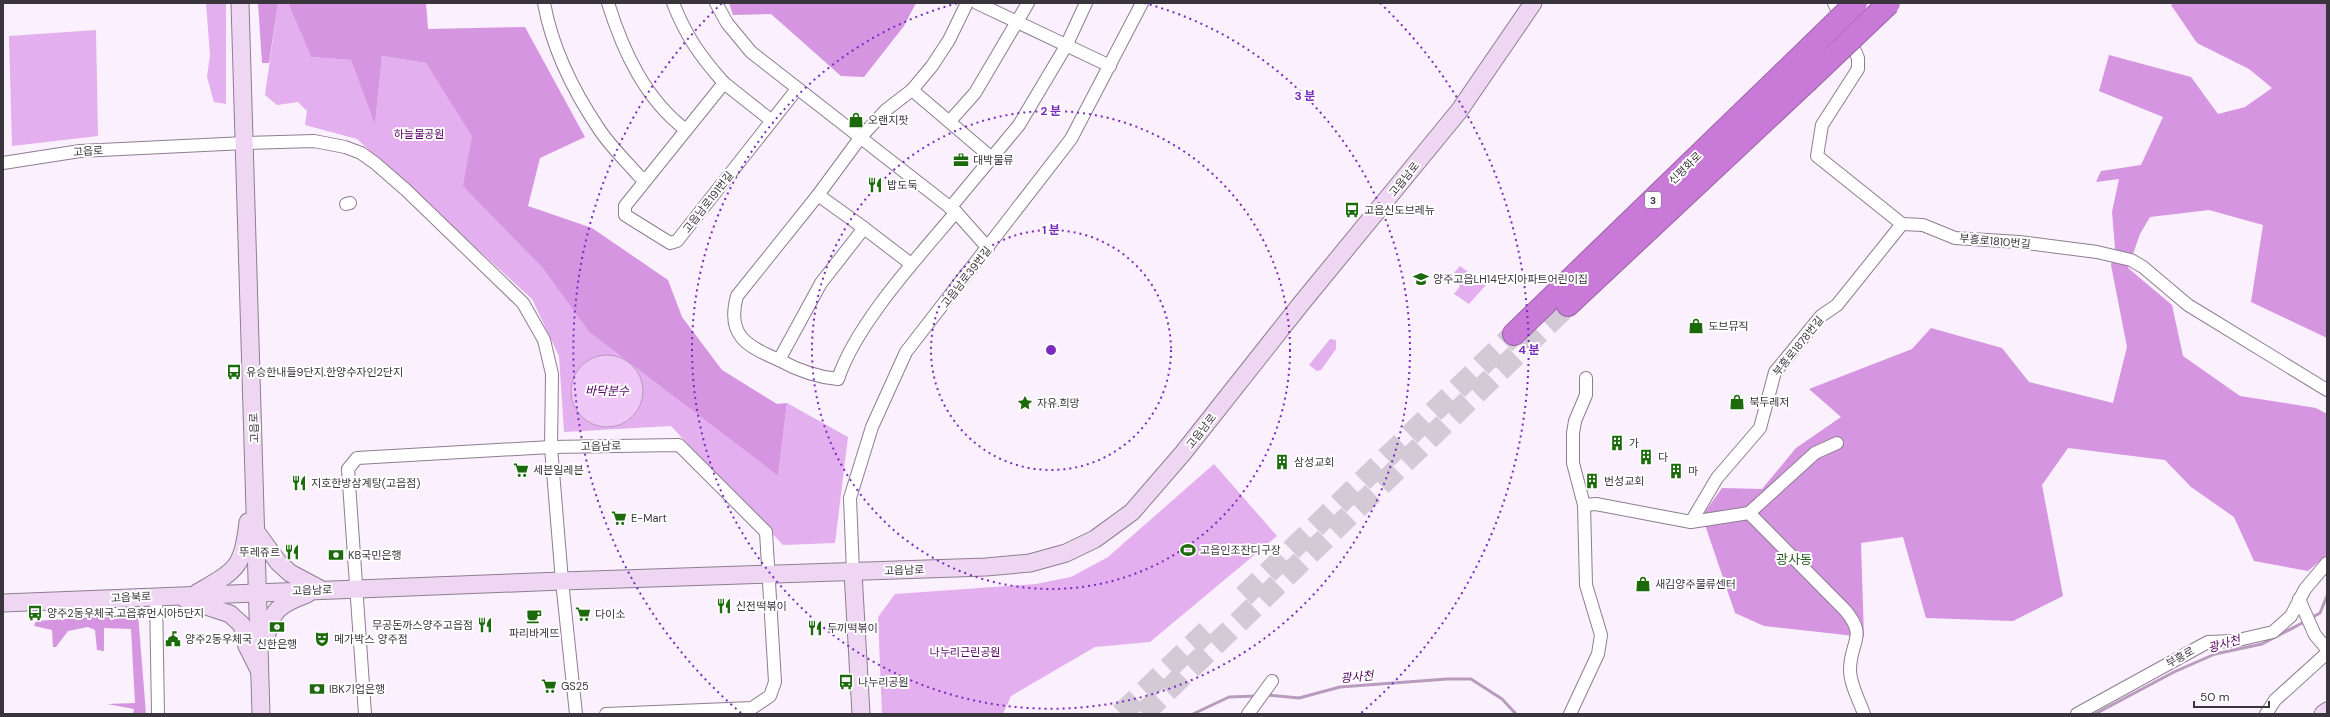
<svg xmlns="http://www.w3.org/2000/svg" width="2330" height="717" font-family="'DM Sans','Noto Sans KR',sans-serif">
	<rect width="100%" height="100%" fill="#fbf0fd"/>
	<g fill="#e4afee">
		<polygon points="206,3 226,3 226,104 214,102 207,77 210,55"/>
		<polygon points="278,3 288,3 311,57 351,60 375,124 382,56 426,63 472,132 541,266 589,332 778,476 787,403 848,437 835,543 783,545 671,426 564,432 559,356 532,299 357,139 305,125 307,111 298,102 277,105 265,95"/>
		<polygon points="96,30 98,136 12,146 9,36"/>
		<polygon points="1460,266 1486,285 1469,304 1454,294 1460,286 1450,277"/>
		<polygon points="1330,339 1336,340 1336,349 1321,370 1317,371 1309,365"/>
		<polygon points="1214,464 1277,536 1150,642 1095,647 1011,696 1003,714 882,714 878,617 895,594 1036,584 1071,577 1108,557"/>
	</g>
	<g fill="#d595e1">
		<polygon points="258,3 278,3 269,63 262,63"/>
		<polygon points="288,3 426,3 428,29 525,27 585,137 540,158 528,206 592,228 668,280 682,317 722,370 777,404 787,403 778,476 589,332 541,266 463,186 472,136 426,63 382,56 375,125 351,60 311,57"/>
		<polygon points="729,3 916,3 904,26 864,77 841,76 771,14 733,15"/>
		<polygon points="2174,3 2327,3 2327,338 2251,302 2263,225 2209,210 2150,217 2140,234 2128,268 2172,305 2183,356 2240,396 2316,408 2327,414 2327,555 2308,571 2254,561 2234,517 2191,487 2165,460 2068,448 2042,485 2063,596 2013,621 1926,618 1903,537 1861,543 1864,637 1764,626 1735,613 1702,516 1722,488 1762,489 1796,448 1841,417 1809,389 1912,349 1931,328 2002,348 2029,382 2113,403 2127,347 2111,265 2115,248 2112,212 2119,179 2096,182 2101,171 2141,165 2163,117 2099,91 2109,55 2191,77 2218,114 2245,107 2272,88 2249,69 2197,43 2171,5"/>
		<polygon points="138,614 146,714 133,714 134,709 107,704 135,703 131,629 104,628 104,651 97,650 95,630 88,627 68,631 56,647 53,647 52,630 34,626 36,621"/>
	</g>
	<circle fill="#efc7f6" stroke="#b99bbe" cx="607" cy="391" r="36"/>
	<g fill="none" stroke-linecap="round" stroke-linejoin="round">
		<g stroke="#b99bbe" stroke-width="3">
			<polyline points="2311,618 2320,613 2327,596"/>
			<polyline points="1267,695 1299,698 1340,687 1447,679 1471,679 1502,699 1516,714"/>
			<polyline points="1193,714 1229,697 1257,696"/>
			<polyline points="2095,714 2174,672 2215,654 2262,644 2306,621"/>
		</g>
		<g stroke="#d4cad6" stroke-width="22" stroke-dasharray="22 11" stroke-linecap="butt">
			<polyline points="1244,596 1514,334"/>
			<polyline points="1121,714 1207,631"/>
			<polyline points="1143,714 1568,305"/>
		</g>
		<g stroke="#8d7e90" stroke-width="14">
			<g id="street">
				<path d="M544 3C552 47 574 92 599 129 610 146 626 161 639 176L646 180"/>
				<path d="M608 3C623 51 645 99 686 130"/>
				<path d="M673 3C686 36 700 56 724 83"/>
				<polyline points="716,3 727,23 751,52 956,212 988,248"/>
				<polyline points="977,3 1110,66"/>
				<polyline points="1834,3 1858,58 1858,69 1822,125 1817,156 1902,224 1923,225 1955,238 2019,242 2097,252 2131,260 2143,267 2188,305 2327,390"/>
				<polyline points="912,90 993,159"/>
				<polyline points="772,121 724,83 625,206 625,215 670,243 677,241 797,89"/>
				<polyline points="950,121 975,93 1028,3"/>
				<polyline points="3,163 80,151 245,143 314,141 345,147 361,153 375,163 406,190 523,303 544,340 552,374 551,447 562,581 576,714"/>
				<polyline points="818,195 860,138 886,110 912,90 932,66 949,40 967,3"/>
				<polyline points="346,204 350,203"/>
				<polyline points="950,208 1019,125 1066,46 1086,3"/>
				<path d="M911 264 864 228 821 283 779 360C799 371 816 377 838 379 856 324 918 257 956 212"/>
				<path d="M779 360C747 346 726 336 737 296L818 195 864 228"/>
				<path d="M1584 505 1596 504 1691 522 1749 513 1845 610C1868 637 1850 641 1850 670 1850 684 1859 700 1864 714"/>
				<polyline points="1749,513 1815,453 1837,443"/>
				<polyline points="1691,522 1717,478 1760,428 1775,372 1821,316 1837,305 1902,224"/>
				<polyline points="853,572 850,498 872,427 906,352 1071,139 1142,3"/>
				<polyline points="156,596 158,714"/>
				<polyline points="2299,599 2315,635 2327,649"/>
				<polyline points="365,714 348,469 357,458 551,447 679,445 766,532 775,682 770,696 752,708 606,714"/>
				<polyline points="1248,714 1272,681"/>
				<polyline points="1570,714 1598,654 1601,635 1586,585 1584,505 1573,463 1573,433 1575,421 1586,395 1586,378"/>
				<polyline points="2077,714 2208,642 2234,641 2273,632 2291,616 2305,589 2327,563"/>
				<polyline points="2266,714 2275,700 2327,653"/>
			</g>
		</g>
		<g stroke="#8d7e90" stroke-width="19">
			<g id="secondary">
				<polyline points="240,3 261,714"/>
				<polyline points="257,533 278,562 290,573 320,589"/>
				<polyline points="853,572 861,714"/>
				<path d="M197 593C236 570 243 569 248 522"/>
				<polyline points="185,599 230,614 242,625 247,646 259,670"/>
				<polyline points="3,603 562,581 986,567 1030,563 1066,553 1095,539 1132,512 1183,453 1300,305 1459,111 1533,3"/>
				<path d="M266 640C270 610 280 604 307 594"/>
				<polyline points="2323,714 2327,711"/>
			</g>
		</g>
		<g stroke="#9762a2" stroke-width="24">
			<g id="highway">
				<polyline points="1568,305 1806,82"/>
				<polyline points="1514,334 1791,66"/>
			</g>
		</g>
		<use href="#street" stroke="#fff" stroke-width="12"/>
		<use href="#secondary" stroke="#efd7f4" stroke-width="17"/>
		<use href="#highway" stroke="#c97ad9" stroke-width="22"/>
		<g stroke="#9762a2" stroke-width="24" stroke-linecap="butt">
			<g id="highway-bridge">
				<polyline points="1791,66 1856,3"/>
				<polyline points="1806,82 1889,3"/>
			</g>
		</g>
		<use href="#highway-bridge" stroke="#c97ad9" stroke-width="22"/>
	</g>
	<g fill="none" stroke="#7b2cbf" stroke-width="2" stroke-dasharray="2 4">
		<circle cx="1051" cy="350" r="120"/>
		<circle cx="1051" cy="350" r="239"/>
		<path d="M1144 3A359 359 0 1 1 958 3"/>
		<path d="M741 713A478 478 0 0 1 722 3M1380 3A478 478 0 0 1 1361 713"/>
	</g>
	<defs>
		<g id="shop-bare" transform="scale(1.2)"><path d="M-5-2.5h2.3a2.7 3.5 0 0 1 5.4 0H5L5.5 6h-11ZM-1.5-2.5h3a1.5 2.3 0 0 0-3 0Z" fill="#1c6a0b" stroke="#fff" stroke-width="2.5" paint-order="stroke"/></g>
		<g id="office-bare" transform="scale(1.2)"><path d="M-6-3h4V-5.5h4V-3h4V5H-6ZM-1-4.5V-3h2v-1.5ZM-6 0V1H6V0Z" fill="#1c6a0b" stroke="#fff" stroke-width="2.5" paint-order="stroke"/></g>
		<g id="restaurant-bare" transform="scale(1.2)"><path d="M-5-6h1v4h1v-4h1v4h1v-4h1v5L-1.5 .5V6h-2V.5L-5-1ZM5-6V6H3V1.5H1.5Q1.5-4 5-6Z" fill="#1c6a0b" stroke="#fff" stroke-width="2.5" paint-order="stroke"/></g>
		<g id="bus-bare" transform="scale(1.2)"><path d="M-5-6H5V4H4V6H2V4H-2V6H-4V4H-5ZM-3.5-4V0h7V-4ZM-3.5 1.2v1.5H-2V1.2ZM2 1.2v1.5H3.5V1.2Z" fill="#1c6a0b" stroke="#fff" stroke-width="2.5" paint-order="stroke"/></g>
		<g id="school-bare" transform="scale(1.2)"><path d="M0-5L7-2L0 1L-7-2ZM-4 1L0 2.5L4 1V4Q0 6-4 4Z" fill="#1c6a0b" stroke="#fff" stroke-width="2.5" paint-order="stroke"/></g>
		<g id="sight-bare" transform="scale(1.2)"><path d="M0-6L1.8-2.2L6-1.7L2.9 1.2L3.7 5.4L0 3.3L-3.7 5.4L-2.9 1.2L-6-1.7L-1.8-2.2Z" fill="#1c6a0b" stroke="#fff" stroke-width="2.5" paint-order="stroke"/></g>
		<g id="building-bare" transform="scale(1.2)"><path d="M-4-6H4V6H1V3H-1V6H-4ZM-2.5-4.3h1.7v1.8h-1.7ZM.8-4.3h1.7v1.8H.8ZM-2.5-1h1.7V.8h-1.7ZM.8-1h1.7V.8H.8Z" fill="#1c6a0b" stroke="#fff" stroke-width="2.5" paint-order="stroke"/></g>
		<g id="supermarket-bare" transform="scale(1.2)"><path d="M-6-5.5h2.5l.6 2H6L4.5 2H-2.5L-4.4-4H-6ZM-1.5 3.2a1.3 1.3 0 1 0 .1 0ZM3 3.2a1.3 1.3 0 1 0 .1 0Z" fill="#1c6a0b" stroke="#fff" stroke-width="2.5" paint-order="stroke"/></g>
		<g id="stadium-bare" transform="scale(1.2)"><path d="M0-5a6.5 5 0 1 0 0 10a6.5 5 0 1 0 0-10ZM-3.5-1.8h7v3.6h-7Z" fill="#1c6a0b" stroke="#fff" stroke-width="2.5" paint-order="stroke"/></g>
		<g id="bank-bare" transform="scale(1.2)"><path d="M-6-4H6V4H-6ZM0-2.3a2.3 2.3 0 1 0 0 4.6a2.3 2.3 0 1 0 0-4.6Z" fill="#1c6a0b" stroke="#fff" stroke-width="2.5" paint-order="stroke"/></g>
		<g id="cafe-bare" transform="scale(1.2)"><path d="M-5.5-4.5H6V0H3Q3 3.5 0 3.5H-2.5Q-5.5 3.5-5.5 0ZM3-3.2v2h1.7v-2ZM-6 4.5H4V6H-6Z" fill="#1c6a0b" stroke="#fff" stroke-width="2.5" paint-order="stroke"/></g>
		<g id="civic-bare" transform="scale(1.2)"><path d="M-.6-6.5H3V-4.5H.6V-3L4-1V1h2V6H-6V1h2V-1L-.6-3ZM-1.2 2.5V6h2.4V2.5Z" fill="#1c6a0b" stroke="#fff" stroke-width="2.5" paint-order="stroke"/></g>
		<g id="theatre-bare" transform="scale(1.2)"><path d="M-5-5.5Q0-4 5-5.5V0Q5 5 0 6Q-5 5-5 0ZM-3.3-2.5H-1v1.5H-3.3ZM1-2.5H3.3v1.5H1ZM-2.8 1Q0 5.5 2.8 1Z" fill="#1c6a0b" stroke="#fff" stroke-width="2.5" paint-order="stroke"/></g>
	</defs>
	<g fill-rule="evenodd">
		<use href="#shop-bare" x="856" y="120"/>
		<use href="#office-bare" x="961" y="160"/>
		<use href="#restaurant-bare" x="875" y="185"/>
		<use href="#bus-bare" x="1352" y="210"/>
		<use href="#school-bare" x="1421" y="279"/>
		<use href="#shop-bare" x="1696" y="326"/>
		<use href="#bus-bare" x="234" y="372"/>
		<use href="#shop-bare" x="1737" y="402"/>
		<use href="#sight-bare" x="1025" y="403"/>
		<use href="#building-bare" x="1617" y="443"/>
		<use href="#building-bare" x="1646" y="457"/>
		<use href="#building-bare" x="1282" y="462"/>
		<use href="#supermarket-bare" x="521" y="470"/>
		<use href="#building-bare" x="1676" y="471"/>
		<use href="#building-bare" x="1592" y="481"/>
		<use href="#restaurant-bare" x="299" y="483"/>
		<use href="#supermarket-bare" x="619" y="518"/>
		<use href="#stadium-bare" x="1188" y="550"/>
		<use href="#restaurant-bare" x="292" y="552"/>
		<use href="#bank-bare" x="336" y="555"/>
		<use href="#shop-bare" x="1643" y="584"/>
		<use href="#restaurant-bare" x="724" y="606"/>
		<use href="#bus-bare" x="35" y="613"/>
		<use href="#supermarket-bare" x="583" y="614"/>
		<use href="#cafe-bare" x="534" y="616"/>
		<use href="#restaurant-bare" x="485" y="625"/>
		<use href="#bank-bare" x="277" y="627"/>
		<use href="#restaurant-bare" x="815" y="628"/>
		<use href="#civic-bare" x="173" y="639"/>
		<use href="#theatre-bare" x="322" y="639"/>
		<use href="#bus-bare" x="846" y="682"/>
		<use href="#supermarket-bare" x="549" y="686"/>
		<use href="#bank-bare" x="317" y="689"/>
	</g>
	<g text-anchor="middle" stroke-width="4" stroke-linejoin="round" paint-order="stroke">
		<rect fill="#fff" stroke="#757176" stroke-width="1" x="1645" y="192" width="16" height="16" rx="3"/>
		<g font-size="10" font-weight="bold" fill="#3a343c">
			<text x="1653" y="204">3</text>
		</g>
		<g font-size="11" fill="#3a343c" stroke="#fff" text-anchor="start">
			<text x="868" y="124">오랜지팟</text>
			<text x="973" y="164">대박물류</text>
			<text x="887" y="189">밥도둑</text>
			<text x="1364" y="214">고읍신도브레뉴</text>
			<text x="1433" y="283">양주고읍LH14단지아파트어린이집</text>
			<text x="1708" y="330">도브뮤직</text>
			<text x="246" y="376">유승한내들9단지.한양수자인2단지</text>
			<text x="1749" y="406">북두레저</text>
			<text x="1037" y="407">자유.희망</text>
			<text x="1629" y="447">가</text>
			<text x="1658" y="461">다</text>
			<text x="1294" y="466">삼성교회</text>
			<text x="533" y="474">세븐일레븐</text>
			<text x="1688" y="475">마</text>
			<text x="1604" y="485">번성교회</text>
			<text x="311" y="487">지호한방삼계탕(고읍점)</text>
			<text x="631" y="522">E-Mart</text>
			<text x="1200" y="554">고읍인조잔디구장</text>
			<text x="280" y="556" text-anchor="end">뚜레쥬르</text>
			<text x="348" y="559">KB국민은행</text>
			<text x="1655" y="588">새김양주물류센터</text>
			<text x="736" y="610">신전떡볶이</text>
			<text x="47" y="617">양주2동우체국.고읍휴먼시아5단지</text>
			<text x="595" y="618">다이소</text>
			<text x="473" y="629" text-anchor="end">무공돈까스양주고읍점</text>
			<text x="827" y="632">두끼떡볶이</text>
			<text x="534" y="637" text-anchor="middle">파리바게뜨</text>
			<text x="185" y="643">양주2동우체국</text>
			<text x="334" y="643">메가박스 양주점</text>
			<text x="277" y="648" text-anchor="middle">신한은행</text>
			<text x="858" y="686">나누리공원</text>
			<text x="561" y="690">GS25</text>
			<text x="329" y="693">IBK기업은행</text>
		</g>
		<g font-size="11" fill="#540062" stroke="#fff">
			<text x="419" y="138">하늘물공원</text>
			<text x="965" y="656">나누리근린공원</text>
		</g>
		<g font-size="11" fill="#3a343c" stroke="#fff">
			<text transform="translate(88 151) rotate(-4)" y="4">고읍로</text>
			<text transform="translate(1685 168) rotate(-44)" y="4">신평화로</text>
			<text transform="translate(1404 179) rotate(-51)" y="4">고읍남로</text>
			<text transform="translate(708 202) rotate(-52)" y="4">고읍남로191번길</text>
			<text transform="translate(1995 241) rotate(5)" y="4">부흥로1810번길</text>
			<text transform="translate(966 277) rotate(-52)" y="4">고읍남로39번길</text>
			<text transform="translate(1798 346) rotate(-51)" y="4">부흥로1878번길</text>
			<text transform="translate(254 428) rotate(-92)" y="4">고읍로</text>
			<text transform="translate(1201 431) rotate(-52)" y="4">고읍남로</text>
			<text transform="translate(601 446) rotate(-1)" y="4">고읍남로</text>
			<text transform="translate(904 570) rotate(-2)" y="4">고읍남로</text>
			<text transform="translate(312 590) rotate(-2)" y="4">고읍남로</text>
			<text transform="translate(131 597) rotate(-3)" y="4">고읍북로</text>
			<text transform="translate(2180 657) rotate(-29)" y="4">부흥로</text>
		</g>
		<g font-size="12" font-style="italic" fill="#570265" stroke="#fff">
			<text x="607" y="395">바닥분수</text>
			<text transform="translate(2224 644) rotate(-16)" y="4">광사천</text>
			<text transform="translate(1357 677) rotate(-5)" y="4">광사천</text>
		</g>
		<g font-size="13" fill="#2c5c24" stroke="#fff">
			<text x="1794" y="564">광사동</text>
		</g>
	</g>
	<circle cx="1051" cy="350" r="6" fill="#7b2cbf" stroke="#fff" stroke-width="2"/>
	<g font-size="12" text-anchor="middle" font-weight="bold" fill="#7b2cbf" stroke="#fff" stroke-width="4" stroke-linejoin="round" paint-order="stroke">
		<text x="1305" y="100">3 분</text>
		<text x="1051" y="115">2 분</text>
		<text x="1051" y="234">1 분</text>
		<text x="1529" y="354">4 분</text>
	</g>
	<rect width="2330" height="717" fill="none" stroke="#3a343c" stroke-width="8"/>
	<path d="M2194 701v6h75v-6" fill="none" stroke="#3a343c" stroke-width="2"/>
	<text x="2200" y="701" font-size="12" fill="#3a343c" stroke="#ffffff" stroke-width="3" paint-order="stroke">50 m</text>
</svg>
